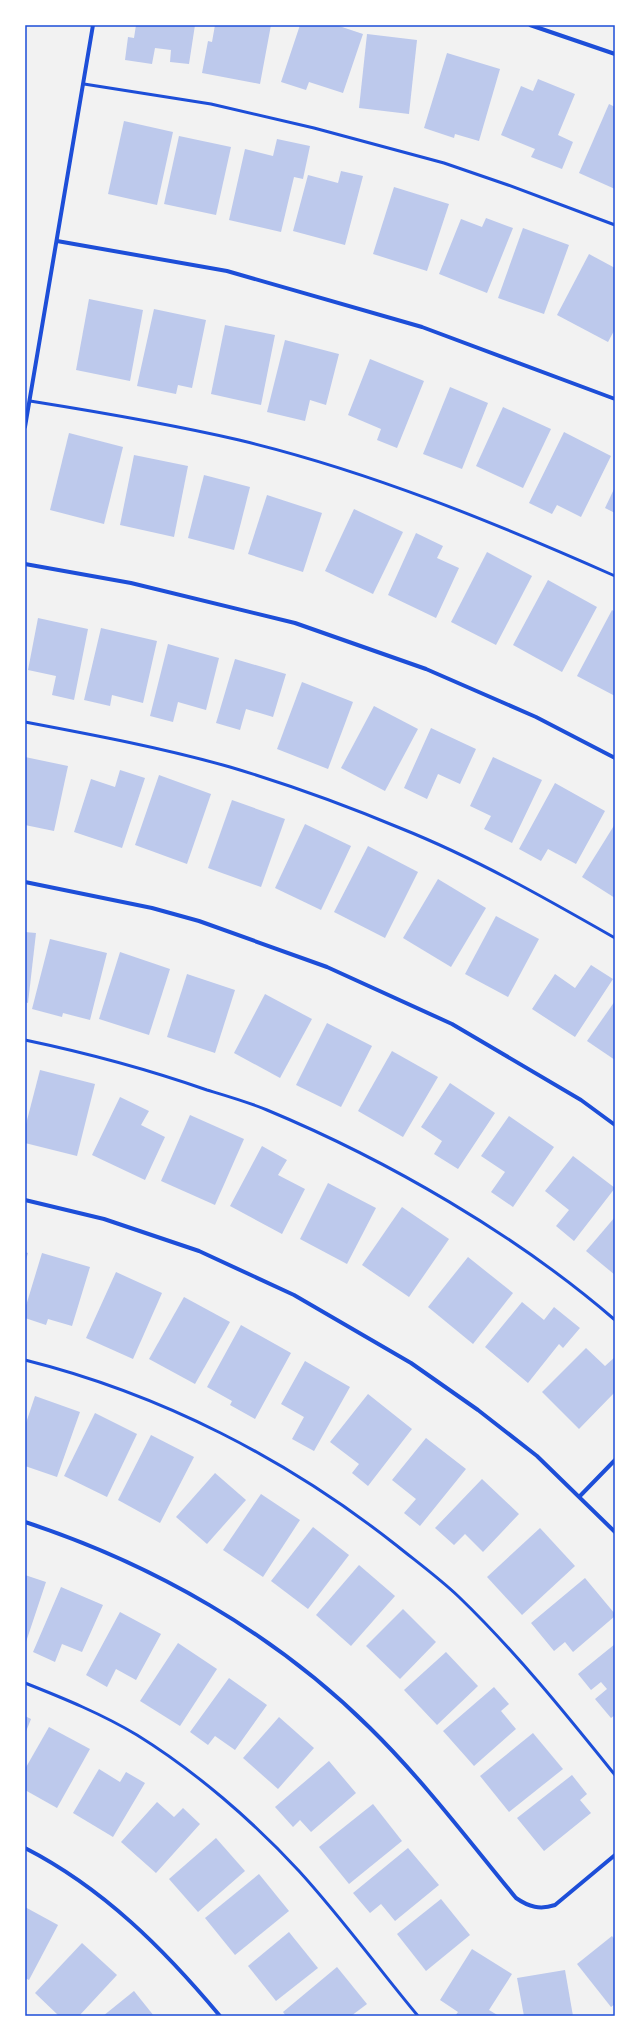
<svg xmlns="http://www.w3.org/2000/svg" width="640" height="2041" font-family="'Archivo Narrow',sans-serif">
	<rect width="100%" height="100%" fill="#f2f2f2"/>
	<g fill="#bdc9ec">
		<polygon points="136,25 195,25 189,64 170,62 171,50 155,48 152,64 125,60 128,37 134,38"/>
		<polygon points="215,25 271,25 260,84 202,73 208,41 212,42"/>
		<polygon points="300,25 336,25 363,34 343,93 309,82 306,90 281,82"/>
		<polygon points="367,34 417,40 409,114 359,108"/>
		<polygon points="447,53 500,69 479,141 455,134 454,138 424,128"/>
		<polygon points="538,79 575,94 558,135 573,142 562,169 531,157 535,149 501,135 521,86 533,91"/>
		<polygon points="609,104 615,107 615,189 579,173"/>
		<polygon points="124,121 173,132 157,205 108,194"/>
		<polygon points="179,136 231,147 216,215 164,204"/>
		<polygon points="277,139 310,146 303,179 294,177 281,232 229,220 245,149 273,156"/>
		<polygon points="341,171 363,176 345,245 293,231 308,175 338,183"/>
		<polygon points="394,187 449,204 427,271 373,254"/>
		<polygon points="486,218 513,228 487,293 439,274 461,219 482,227"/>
		<polygon points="523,228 569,245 544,314 498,298"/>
		<polygon points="589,254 615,268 615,329 608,342 557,315"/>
		<polygon points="89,299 143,310 130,381 76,370"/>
		<polygon points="154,309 206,320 192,388 178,385 176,394 137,386"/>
		<polygon points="225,325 275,335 261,405 211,394"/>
		<polygon points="285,340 339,354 326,405 310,400 305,421 267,412"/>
		<polygon points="370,359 424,381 397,448 377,440 381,429 348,415"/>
		<polygon points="450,387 488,403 462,469 423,454"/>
		<polygon points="503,407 551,429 523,488 476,466"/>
		<polygon points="564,432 611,456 581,517 557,505 552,514 529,503"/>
		<polygon points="69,433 123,447 104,524 50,510"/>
		<polygon points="134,455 188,466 174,537 120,525"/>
		<polygon points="204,475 250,487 234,550 188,538"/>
		<polygon points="615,487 615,513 605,508"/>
		<polygon points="267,495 322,513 303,572 248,554"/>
		<polygon points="354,509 403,532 373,594 325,571"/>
		<polygon points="416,533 443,546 437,558 459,568 436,618 388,595"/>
		<polygon points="487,552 532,576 496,645 451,622"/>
		<polygon points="548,580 597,607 562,672 513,645"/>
		<polygon points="612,610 615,612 615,696 577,676"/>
		<polygon points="38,618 88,629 74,700 52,695 56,676 28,670"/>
		<polygon points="101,628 157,641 143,703 112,695 110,706 84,700"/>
		<polygon points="168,644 219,658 206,710 178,702 173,722 150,716"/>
		<polygon points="235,659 286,674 273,717 246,709 240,730 216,723"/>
		<polygon points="302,682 353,702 328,769 277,749"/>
		<polygon points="374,706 418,729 385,791 341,768"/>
		<polygon points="431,728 476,749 460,784 438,774 427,799 404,788"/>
		<polygon points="25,757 68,766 54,831 25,825"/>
		<polygon points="493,757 542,780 512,843 484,829 491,816 470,806"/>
		<polygon points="120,770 145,778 122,848 74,832 91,779 115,787"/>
		<polygon points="159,775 211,794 187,864 135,845"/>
		<polygon points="555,783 605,811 576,864 548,849 541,861 519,849"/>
		<polygon points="232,800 285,819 261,887 208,868"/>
		<polygon points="305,824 351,846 321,910 275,888"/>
		<polygon points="615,824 615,898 582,877"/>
		<polygon points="368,846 418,872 385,938 334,912"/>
		<polygon points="438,879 486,908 451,967 403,938"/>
		<polygon points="496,916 539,939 508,997 465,974"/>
		<polygon points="25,932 36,933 28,1003 25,1002"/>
		<polygon points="50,939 107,953 90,1020 63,1013 62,1017 32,1009"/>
		<polygon points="120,952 170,969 149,1035 99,1019"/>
		<polygon points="591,965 613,979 575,1037 532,1009 555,974 575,988"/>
		<polygon points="187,974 235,990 215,1053 167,1037"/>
		<polygon points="265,994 312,1019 280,1078 234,1053"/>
		<polygon points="615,1001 615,1060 587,1041"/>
		<polygon points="327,1023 372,1046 341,1107 296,1085"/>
		<polygon points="392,1051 438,1077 403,1137 358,1111"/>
		<polygon points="40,1070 95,1084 77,1156 25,1143 25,1128"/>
		<polygon points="450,1083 495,1113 458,1169 434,1154 442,1141 421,1127"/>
		<polygon points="120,1097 149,1111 141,1125 165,1137 145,1180 92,1155"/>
		<polygon points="190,1115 244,1139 215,1205 161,1181"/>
		<polygon points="509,1116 554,1147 513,1207 491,1192 505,1172 481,1156"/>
		<polygon points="262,1146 287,1160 278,1175 305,1189 282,1234 230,1206"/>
		<polygon points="573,1156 615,1188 574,1241 556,1226 569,1210 545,1191"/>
		<polygon points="328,1183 376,1208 347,1264 300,1239"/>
		<polygon points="402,1207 449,1239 409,1297 362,1265"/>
		<polygon points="615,1217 615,1275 586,1251"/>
		<polygon points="25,1252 28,1253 25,1263"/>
		<polygon points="42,1253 90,1267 72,1326 48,1319 46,1325 25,1318 25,1309"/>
		<polygon points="468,1257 513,1293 473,1344 428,1307"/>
		<polygon points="116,1272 162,1293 133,1359 86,1338"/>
		<polygon points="184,1297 230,1322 195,1384 149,1359"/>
		<polygon points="522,1302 544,1320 554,1307 580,1328 563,1348 559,1344 528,1383 485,1347"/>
		<polygon points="241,1325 291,1353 255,1419 230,1405 232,1401 207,1387"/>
		<polygon points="586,1348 605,1366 615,1357 615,1392 579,1429 542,1392"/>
		<polygon points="305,1361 350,1387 314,1451 292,1439 304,1417 281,1404"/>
		<polygon points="368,1394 412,1429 368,1486 352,1473 359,1464 330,1442"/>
		<polygon points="35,1396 80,1412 57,1477 25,1466 25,1426"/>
		<polygon points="95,1413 137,1434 107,1497 64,1476"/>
		<polygon points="151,1435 194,1457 160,1523 118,1500"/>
		<polygon points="426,1438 466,1469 420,1526 404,1513 416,1499 392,1480"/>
		<polygon points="215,1473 246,1500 207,1544 176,1517"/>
		<polygon points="482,1479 519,1514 483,1552 465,1534 454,1545 435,1528"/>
		<polygon points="261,1494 300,1520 263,1577 223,1550"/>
		<polygon points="313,1527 349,1555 308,1609 271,1581"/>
		<polygon points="540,1528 575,1566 522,1615 487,1577"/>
		<polygon points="359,1565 395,1596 351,1646 316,1615"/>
		<polygon points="25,1575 46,1582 25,1645"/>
		<polygon points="585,1578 615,1614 615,1616 573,1652 565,1642 554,1651 531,1623"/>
		<polygon points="61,1587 103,1605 82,1652 62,1644 55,1662 33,1652"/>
		<polygon points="403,1609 436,1642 400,1679 366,1646"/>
		<polygon points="120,1612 161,1634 136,1680 116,1669 107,1687 86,1675"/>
		<polygon points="178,1643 217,1669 180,1726 140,1701"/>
		<polygon points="615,1644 615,1715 611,1718 595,1699 607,1689 601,1682 591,1690 578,1674"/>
		<polygon points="446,1652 478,1686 437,1725 404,1690"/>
		<polygon points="229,1678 267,1705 235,1750 215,1736 208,1745 190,1732"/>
		<polygon points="494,1687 509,1704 501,1711 516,1729 474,1766 443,1731"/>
		<polygon points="25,1716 31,1719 25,1734"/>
		<polygon points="279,1717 314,1748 278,1789 243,1758"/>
		<polygon points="49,1727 90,1749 57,1808 25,1790 25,1769"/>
		<polygon points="533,1733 563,1769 509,1812 480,1776"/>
		<polygon points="329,1761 356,1793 311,1832 300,1820 293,1827 275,1807"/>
		<polygon points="99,1769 120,1782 126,1772 145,1783 113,1837 73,1813"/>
		<polygon points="572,1775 587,1794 580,1800 591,1813 544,1851 517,1818"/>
		<polygon points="157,1802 174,1817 183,1808 200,1824 156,1873 121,1842"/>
		<polygon points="373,1804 402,1841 349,1884 319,1847"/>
		<polygon points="216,1838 245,1871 198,1912 169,1879"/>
		<polygon points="408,1848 439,1885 395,1921 381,1904 370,1913 353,1893"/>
		<polygon points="259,1874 289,1911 235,1955 205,1918"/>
		<polygon points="441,1899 470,1935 426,1971 397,1934"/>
		<polygon points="25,1907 58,1925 29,1980 25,1978"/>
		<polygon points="289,1932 318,1968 276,2001 248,1966"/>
		<polygon points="612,1936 615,1940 615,2004 611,2007 577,1964"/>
		<polygon points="82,1943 117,1975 79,2016 59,2016 35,1993"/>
		<polygon points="472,1949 512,1974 489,2010 499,2016 455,2016 458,2012 440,2000"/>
		<polygon points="337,1967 367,2004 351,2016 286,2016 283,2012"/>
		<polygon points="565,1970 573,2016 524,2016 517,1978"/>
		<polygon points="134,1991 154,2016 103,2016"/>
	</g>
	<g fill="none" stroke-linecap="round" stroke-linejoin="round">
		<g stroke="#1d4ed8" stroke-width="3">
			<polyline points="84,84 211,104 314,128 444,163 508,185 615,225"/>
			<path d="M30 401C99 412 170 424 239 440 369 471 493 522 615 576"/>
			<path d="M25 722C94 735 163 748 230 767 287 784 345 805 400 828 475 858 545 898 615 938"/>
			<path d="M25 1040C87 1053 147 1069 207 1090 227 1096 248 1102 267 1110 387 1160 517 1235 615 1320"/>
			<path d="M25 1360C161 1394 287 1459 396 1545 417 1562 439 1578 459 1597 516 1652 565 1713 615 1775"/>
			<path d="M25 1683C63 1698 102 1714 137 1735 195 1771 253 1821 299 1871 341 1917 378 1968 418 2016"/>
		</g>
		<g stroke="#1d4ed8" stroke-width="4">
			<polyline points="530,25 615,54"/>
			<polyline points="57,241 227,271 422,327 615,399"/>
			<polyline points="25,427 93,25"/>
			<polyline points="25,564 131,583 295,623 426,669 536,717 615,758"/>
			<polyline points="25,882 152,908 199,921 327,967 452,1024 581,1100 615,1125"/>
			<polyline points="25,1200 104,1219 199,1251 294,1295 411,1363 478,1410 537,1456 615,1532"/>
			<polyline points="580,1496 615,1460"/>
			<path d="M25 1522C153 1564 274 1633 370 1728 423 1780 469 1841 516 1898 529 1907 540 1910 555 1905L615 1855"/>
			<path d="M25 1848C103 1888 164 1949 220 2016"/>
		</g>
	</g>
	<rect width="640" height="2041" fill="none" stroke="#ffffff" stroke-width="52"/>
	<rect x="26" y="26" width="588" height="1989" fill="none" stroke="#1d4ed8" stroke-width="1.5"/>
</svg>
